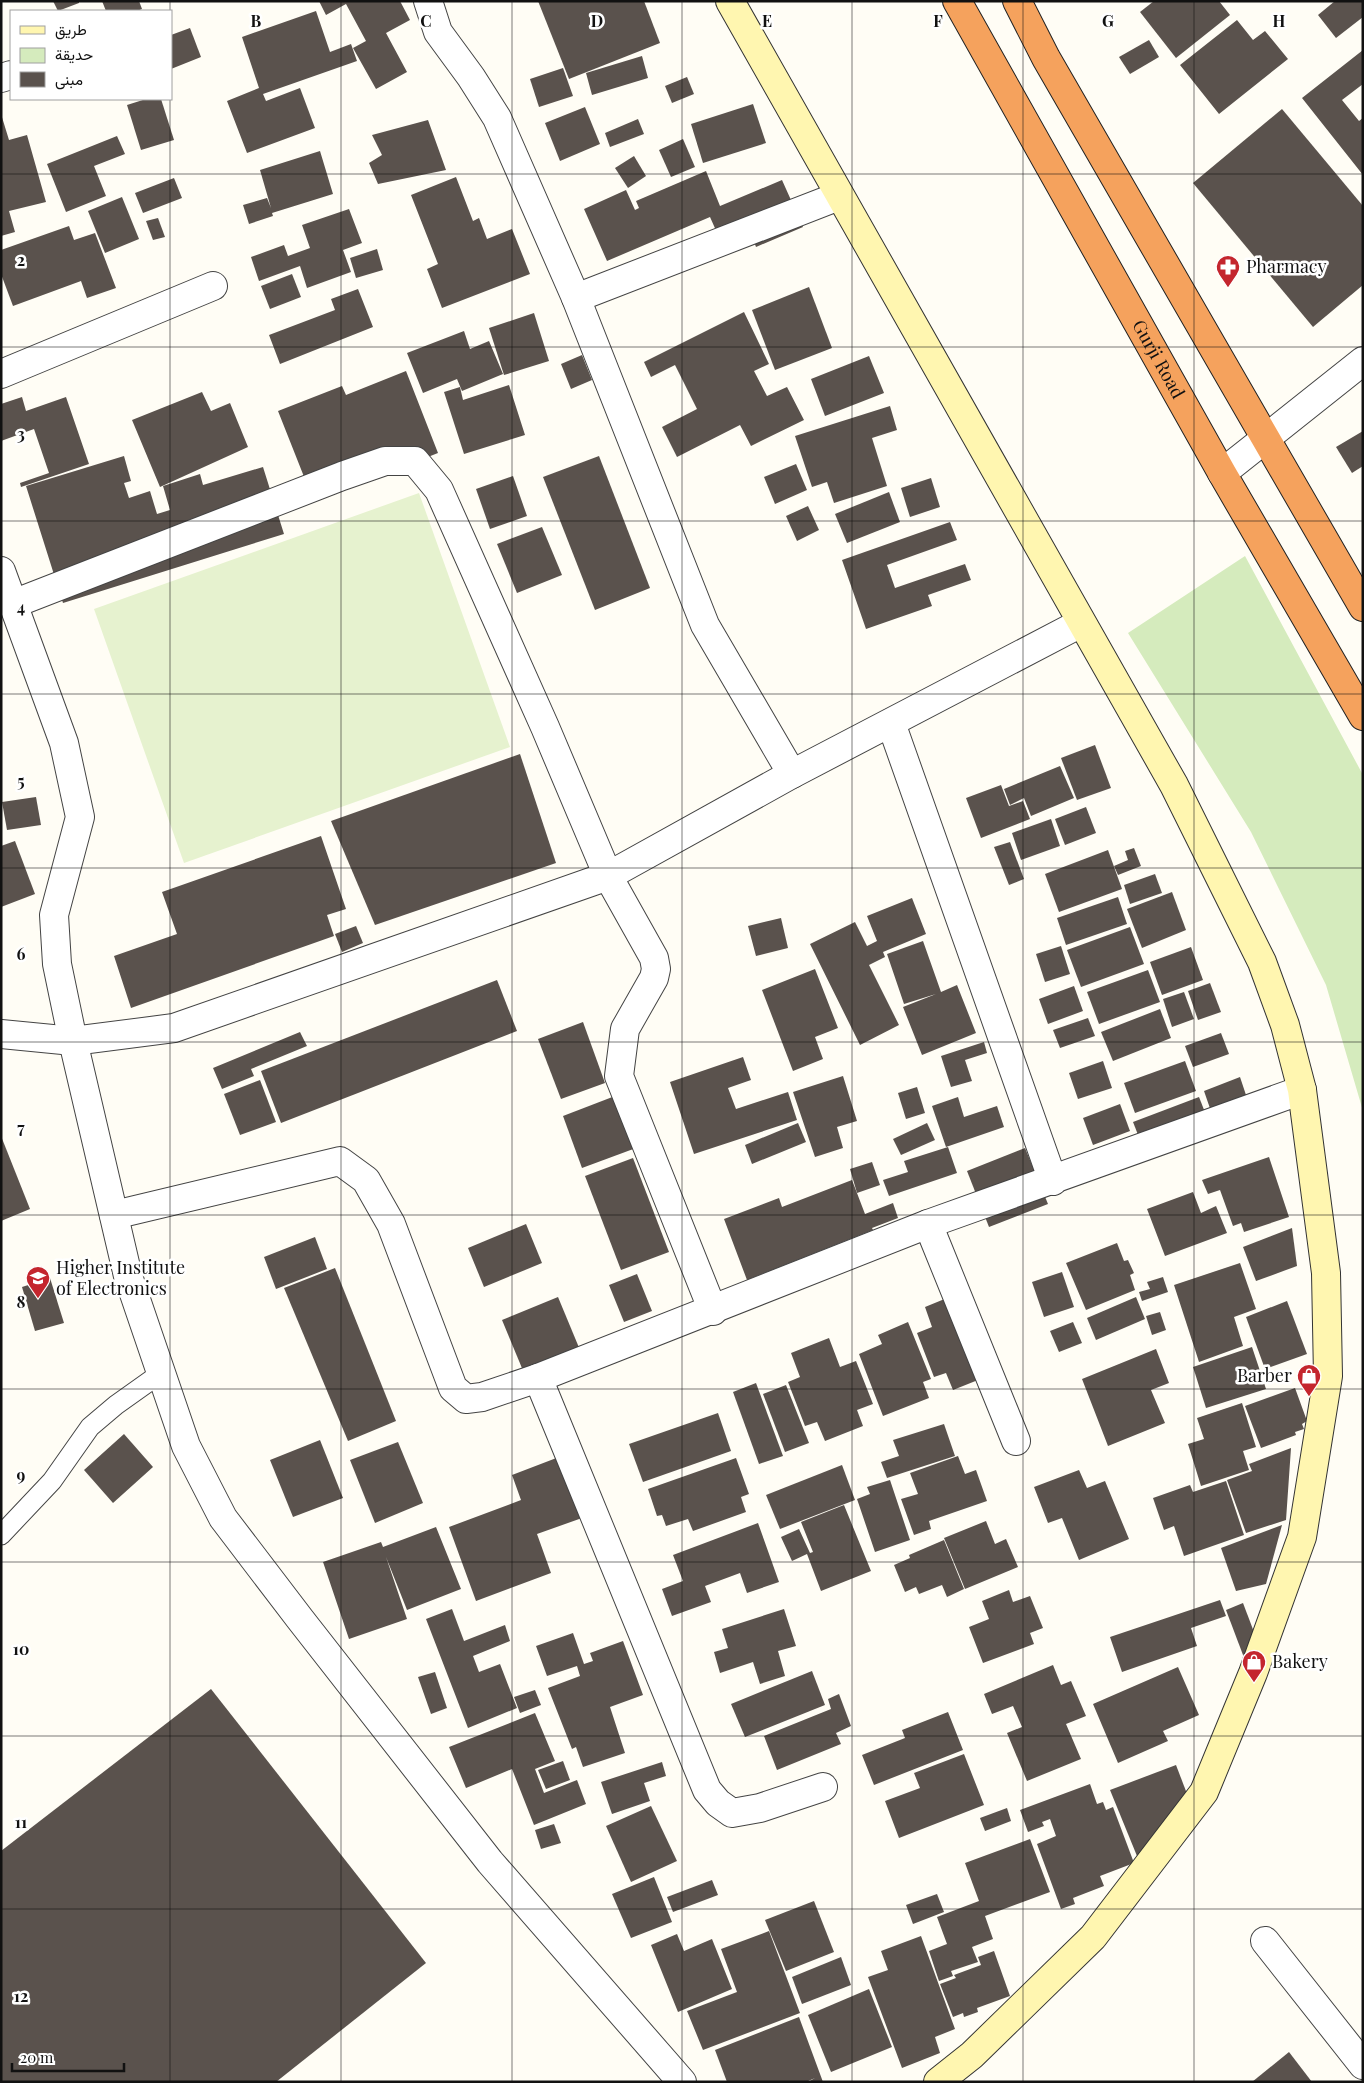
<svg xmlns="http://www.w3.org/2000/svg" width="1364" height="2083" font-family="'Playfair Display',Vazirmatn,serif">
	<rect width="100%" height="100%" fill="#fffdf5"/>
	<polygon fill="#d5ebbd" points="1245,556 1363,775 1363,1111 1326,985 1251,832 1128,633"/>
	<polygon fill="#e6f2cf" points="419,493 510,747 184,863 94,609"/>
	<g fill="#5a524d">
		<polygon points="53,1 79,1 79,3 58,11"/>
		<polygon points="102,1 139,1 142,9 137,11 106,11"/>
		<polygon points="319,1 400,1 410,20 386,33 407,72 376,89 353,48 366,41 346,4 326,15"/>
		<polygon points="538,1 644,1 660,43 569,79"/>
		<polygon points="1154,1 1219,1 1230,15 1176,58 1140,12"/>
		<polygon points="1335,1 1363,1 1363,17 1336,38 1318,15"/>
		<polygon points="316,11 330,52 351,44 357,61 263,94 266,101 300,88 315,128 247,153 227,101 259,88 242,37"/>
		<polygon points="1237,20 1253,40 1265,31 1288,59 1219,114 1180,65"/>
		<polygon points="190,28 201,57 171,69 171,35"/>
		<polygon points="1149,40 1159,57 1130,74 1119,57"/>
		<polygon points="1363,50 1363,84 1342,100 1359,121 1363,118 1363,175 1302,98"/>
		<polygon points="642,56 648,78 592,95 586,73"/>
		<polygon points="563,68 573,96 539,107 530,79"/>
		<polygon points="687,77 694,94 672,103 665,86"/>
		<polygon points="146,99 161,99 174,140 141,150 127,105"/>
		<polygon points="753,104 766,143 703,163 691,124"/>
		<polygon points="585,107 600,144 560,161 545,123"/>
		<polygon points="1282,109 1363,206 1363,285 1313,327 1193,183"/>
		<polygon points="1,114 9,140 27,135 46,202 9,211 15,232 1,236"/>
		<polygon points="638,119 644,134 610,147 605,133"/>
		<polygon points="428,120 446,170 378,184 369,163 382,155 372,135"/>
		<polygon points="117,136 125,154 94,166 106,196 66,212 47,164"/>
		<polygon points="683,139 695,167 671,177 659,150"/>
		<polygon points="320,151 333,194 272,213 273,216 249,224 243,205 267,198 271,208 260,170"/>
		<polygon points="634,156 646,176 628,188 615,168"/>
		<polygon points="706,171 720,206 782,180 803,227 756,247 750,231 722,244 710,217 607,261 584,209 626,190 635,210 639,208 636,201"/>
		<polygon points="456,177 473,221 479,218 487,239 512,229 530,274 442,308 427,269 438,264 411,195"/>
		<polygon points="174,178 182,198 143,213 135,193"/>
		<polygon points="122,197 139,239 105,253 88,211"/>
		<polygon points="349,209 362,243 343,250 351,272 307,288 300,266 259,281 251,257 284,245 288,256 310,248 302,225"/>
		<polygon points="158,218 165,237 153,240 146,221"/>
		<polygon points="69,226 74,240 95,233 116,288 87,298 81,281 13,306 1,274 1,250"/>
		<polygon points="377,249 383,270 356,278 350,258"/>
		<polygon points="292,274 301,297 270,309 261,286"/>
		<polygon points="809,287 832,348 775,370 752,310"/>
		<polygon points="358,289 373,327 280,364 269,335 335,310 331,299"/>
		<polygon points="744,312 769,364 754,371 767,396 787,387 804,420 751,446 740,425 677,457 662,427 697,409 675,365 651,377 644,362"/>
		<polygon points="534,313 549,361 504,375 489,328"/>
		<polygon points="464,331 470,349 489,341 503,374 462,391 457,379 423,393 407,353"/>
		<polygon points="582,355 592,380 571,389 561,364"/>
		<polygon points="869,356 884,393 825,416 811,379"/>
		<polygon points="406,371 438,453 314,502 278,411 342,386 346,395"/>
		<polygon points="509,385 525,435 464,454 444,392 460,387 463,400"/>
		<polygon points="202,392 211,411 230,403 248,447 160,487 132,420"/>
		<polygon points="22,397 26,411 66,397 89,464 21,487 20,483 49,473 34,429 1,441 1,404"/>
		<polygon points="890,406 897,430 872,438 887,486 834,503 827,482 812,487 795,436"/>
		<polygon points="1363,431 1363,466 1352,473 1336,447"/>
		<polygon points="124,456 131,481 124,483 129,498 150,491 157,514 170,510 163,486 200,474 203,485 263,467 284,534 63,603 26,486"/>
		<polygon points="599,456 650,588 595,610 543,477"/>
		<polygon points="796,464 807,490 775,504 764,477"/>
		<polygon points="513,476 527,516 490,529 476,489"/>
		<polygon points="931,478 940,507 910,517 901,488"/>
		<polygon points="889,492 900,522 847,543 835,514"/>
		<polygon points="808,506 819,530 797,541 786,516"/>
		<polygon points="950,522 957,540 887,565 895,588 965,564 971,580 928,595 932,606 866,629 842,560"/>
		<polygon points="542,527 562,575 517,593 497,544"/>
		<polygon points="1095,745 1111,788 1077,800 1061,758"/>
		<polygon points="520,754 556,863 375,925 331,821"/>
		<polygon points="1060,766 1074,798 1031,816 1024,798 1010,805 1004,789"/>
		<polygon points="1001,785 1009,806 1023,801 1030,819 981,838 966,798"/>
		<polygon points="36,797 41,825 7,830 2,802"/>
		<polygon points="1086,807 1096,833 1065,845 1055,819"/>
		<polygon points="1051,819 1060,846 1021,860 1012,833"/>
		<polygon points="321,836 346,909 327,915 334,936 131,1008 114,956 177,934 162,892"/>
		<polygon points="15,841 35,894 1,907 1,846"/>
		<polygon points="1010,842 1024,879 1009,885 994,847"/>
		<polygon points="1134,848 1141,866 1118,875 1114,866 1128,860 1125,851"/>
		<polygon points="1108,850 1122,889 1059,912 1045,874"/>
		<polygon points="1155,874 1162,893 1130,904 1124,885"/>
		<polygon points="1172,892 1186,930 1142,948 1127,909"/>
		<polygon points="1118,897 1127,924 1066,945 1057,918"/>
		<polygon points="912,898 926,934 883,952 885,957 869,965 899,1025 860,1045 810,944 855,922 867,946 877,941 867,916"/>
		<polygon points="781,918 788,948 756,956 748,926"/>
		<polygon points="356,926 363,943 342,952 335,934"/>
		<polygon points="1130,927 1144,964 1081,987 1067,950"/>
		<polygon points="923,941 941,992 957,985 976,1033 922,1055 903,1007 936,994 904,1004 887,954"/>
		<polygon points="1061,946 1070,974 1045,982 1036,954"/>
		<polygon points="1191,947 1203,980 1162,995 1150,962"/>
		<polygon points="815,969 838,1028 815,1037 823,1059 793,1071 762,990"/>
		<polygon points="1148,970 1160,1002 1099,1024 1087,992"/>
		<polygon points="497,980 517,1031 281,1123 261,1071"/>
		<polygon points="1210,983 1221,1012 1198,1020 1188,991"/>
		<polygon points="1074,986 1083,1011 1048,1024 1039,999"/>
		<polygon points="1184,992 1194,1019 1172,1027 1163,999"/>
		<polygon points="1160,1009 1171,1038 1113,1061 1101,1032"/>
		<polygon points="1088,1018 1095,1036 1060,1048 1053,1030"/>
		<polygon points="583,1022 605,1083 561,1099 538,1039"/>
		<polygon points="300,1032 307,1046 251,1069 254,1076 222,1089 213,1068"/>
		<polygon points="1221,1033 1229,1054 1193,1067 1185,1046"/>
		<polygon points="984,1042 987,1053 965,1060 972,1081 951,1087 941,1056"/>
		<polygon points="743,1057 751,1080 728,1088 736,1109 788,1092 797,1120 694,1154 670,1082"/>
		<polygon points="1103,1061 1112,1088 1078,1099 1069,1073"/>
		<polygon points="1185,1061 1196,1091 1135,1113 1124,1083"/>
		<polygon points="843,1076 857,1121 837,1127 843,1148 815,1157 793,1092"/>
		<polygon points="1240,1077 1249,1104 1213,1117 1204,1091"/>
		<polygon points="260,1080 276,1122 240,1135 224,1094"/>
		<polygon points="917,1087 925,1113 906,1119 898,1093"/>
		<polygon points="615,1096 636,1148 582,1168 563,1116"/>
		<polygon points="958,1097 964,1117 997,1106 1004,1127 946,1147 932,1106"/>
		<polygon points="1199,1097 1208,1120 1142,1145 1133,1122"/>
		<polygon points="1120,1104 1130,1131 1093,1145 1083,1118"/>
		<polygon points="798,1123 806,1142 752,1164 745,1145"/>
		<polygon points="927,1123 935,1140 901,1155 893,1139"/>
		<polygon points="1,1136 30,1209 1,1221"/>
		<polygon points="948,1147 957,1173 889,1196 883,1180 908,1172 904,1161"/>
		<polygon points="1025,1148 1048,1204 989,1227 967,1171"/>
		<polygon points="1269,1157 1289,1217 1244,1232 1241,1223 1233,1226 1220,1190 1208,1194 1202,1180"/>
		<polygon points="633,1158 669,1252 621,1270 585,1176"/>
		<polygon points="872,1162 880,1185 857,1193 850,1169"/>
		<polygon points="852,1180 865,1214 893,1203 898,1218 872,1228 873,1230 747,1280 724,1219 779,1198 782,1207"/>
		<polygon points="1193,1192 1201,1213 1216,1206 1227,1233 1165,1256 1147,1209"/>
		<polygon points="526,1224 542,1263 484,1287 468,1248"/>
		<polygon points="1292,1228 1297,1266 1256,1281 1243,1247"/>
		<polygon points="315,1237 327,1269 276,1289 264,1257"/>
		<polygon points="1117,1243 1124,1261 1128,1260 1134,1273 1130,1275 1135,1290 1086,1310 1066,1263"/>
		<polygon points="1240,1263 1256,1309 1234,1317 1243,1346 1199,1362 1174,1285"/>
		<polygon points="335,1268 396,1421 348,1441 284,1288"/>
		<polygon points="1062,1272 1074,1307 1044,1317 1032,1282"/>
		<polygon points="637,1274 652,1311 624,1322 609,1285"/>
		<polygon points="1163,1277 1168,1292 1142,1301 1139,1292 1150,1289 1147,1282"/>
		<polygon points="50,1278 64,1323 35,1331 22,1287"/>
		<polygon points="558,1297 580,1350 524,1373 502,1320"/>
		<polygon points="1136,1297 1145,1319 1096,1340 1087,1318"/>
		<polygon points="947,1298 978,1380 953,1390 946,1373 934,1377 917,1333 932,1327 925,1307"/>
		<polygon points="1287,1301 1307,1354 1265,1369 1246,1317"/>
		<polygon points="1160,1312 1166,1330 1152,1335 1146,1316"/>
		<polygon points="908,1322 931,1379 923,1382 929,1398 883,1416 859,1354 882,1344 878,1335"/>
		<polygon points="1073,1322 1082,1343 1059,1352 1050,1331"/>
		<polygon points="829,1338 840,1367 856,1361 873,1404 857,1410 863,1426 825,1441 817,1422 805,1426 788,1382 800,1377 791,1353"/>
		<polygon points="1252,1347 1266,1389 1206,1408 1193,1367"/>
		<polygon points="1156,1349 1169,1383 1151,1390 1165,1423 1108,1446 1082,1379"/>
		<polygon points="756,1383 783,1456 759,1464 733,1392"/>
		<polygon points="786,1385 809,1443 785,1452 763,1394"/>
		<polygon points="1295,1388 1307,1421 1302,1424 1304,1429 1295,1432 1296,1435 1261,1448 1245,1406"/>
		<polygon points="1242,1403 1256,1447 1243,1451 1249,1470 1201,1486 1188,1444 1204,1439 1197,1418"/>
		<polygon points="718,1413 731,1451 643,1482 629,1444"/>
		<polygon points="944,1424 955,1456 887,1478 881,1462 899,1456 893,1440"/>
		<polygon points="124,1434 153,1467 113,1503 84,1470"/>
		<polygon points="320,1440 343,1498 293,1517 270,1460"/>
		<polygon points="398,1442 423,1503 375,1523 350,1460"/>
		<polygon points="1291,1448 1286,1520 1246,1533 1227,1480 1252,1471 1249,1464"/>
		<polygon points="958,1456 965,1474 976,1470 987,1501 929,1521 931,1529 914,1535 901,1499 918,1494 910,1473"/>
		<polygon points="559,1457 582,1518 537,1534 551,1573 476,1601 449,1527 521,1500 512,1475"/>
		<polygon points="736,1458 749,1494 741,1497 746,1512 693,1531 688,1519 666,1526 662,1515 657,1516 648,1489"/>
		<polygon points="842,1465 855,1500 780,1529 766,1495"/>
		<polygon points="1079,1470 1087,1488 1105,1481 1129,1539 1079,1560 1062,1518 1048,1523 1034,1487"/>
		<polygon points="890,1480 910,1540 875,1552 857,1499 870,1494 867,1487"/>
		<polygon points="1226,1481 1244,1535 1184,1556 1174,1526 1164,1530 1153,1498 1190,1485 1193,1492"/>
		<polygon points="844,1505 871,1571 821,1591 807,1554 792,1561 781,1537 799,1529 810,1553 813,1552 801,1522"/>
		<polygon points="986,1521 995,1544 1006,1539 1018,1567 965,1589 944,1538"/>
		<polygon points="758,1523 779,1582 747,1593 740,1573 705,1586 711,1602 672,1616 662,1589 683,1581 673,1555"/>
		<polygon points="1282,1525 1266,1584 1236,1591 1221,1548"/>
		<polygon points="436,1527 461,1589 407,1610 386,1557 407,1619 349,1639 323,1562 381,1542 383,1547"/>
		<polygon points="944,1540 964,1589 947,1597 942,1585 919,1594 916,1587 905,1592 894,1565 910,1558 909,1555"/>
		<polygon points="1009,1590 1013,1602 1030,1596 1043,1628 1030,1633 1034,1644 983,1663 969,1627 989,1619 982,1601"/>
		<polygon points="1220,1600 1226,1616 1191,1628 1197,1646 1122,1672 1110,1637"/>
		<polygon points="1243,1603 1260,1648 1243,1655 1226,1610"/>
		<polygon points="452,1609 464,1641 505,1625 510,1641 473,1656 479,1672 500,1664 517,1708 468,1728 426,1619"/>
		<polygon points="784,1609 796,1646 778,1651 785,1676 760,1684 753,1662 720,1673 714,1652 728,1648 722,1629"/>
		<polygon points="573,1633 584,1664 593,1661 590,1653 623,1641 643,1695 610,1707 625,1753 583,1767 576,1747 572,1749 548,1688 580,1676 577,1666 547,1676 536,1646"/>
		<polygon points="1053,1665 1061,1685 1071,1681 1086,1716 1066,1724 1081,1759 1027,1781 1007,1733 1022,1727 1013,1706 992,1714 984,1694"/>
		<polygon points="1178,1667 1199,1715 1163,1731 1168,1741 1118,1763 1093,1704"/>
		<polygon points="812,1671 825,1705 745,1737 731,1704"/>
		<polygon points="435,1672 447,1708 431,1714 418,1677"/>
		<polygon points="211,1689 426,1963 276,2082 1,2082 1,1851"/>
		<polygon points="535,1690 541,1705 520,1713 514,1697"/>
		<polygon points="839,1694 851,1726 836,1733 841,1744 777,1770 764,1736 831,1709 828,1699"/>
		<polygon points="948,1712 963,1750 874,1785 862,1755 905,1738 902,1730"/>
		<polygon points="535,1713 555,1761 535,1769 544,1793 577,1780 586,1804 534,1825 512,1769 466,1788 449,1747"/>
		<polygon points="964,1754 984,1805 899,1838 885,1801 920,1788 914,1773"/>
		<polygon points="563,1761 570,1780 546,1789 538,1770"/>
		<polygon points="662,1762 666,1776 644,1783 650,1801 612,1814 601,1782"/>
		<polygon points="1176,1765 1189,1799 1153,1852 1137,1856 1110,1790"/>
		<polygon points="1090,1784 1097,1804 1103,1802 1106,1810 1113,1807 1134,1863 1100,1876 1104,1886 1073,1898 1075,1904 1061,1909 1037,1844 1056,1836 1050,1819 1042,1822 1044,1826 1028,1832 1020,1810"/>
		<polygon points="651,1806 677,1861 631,1882 606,1826"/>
		<polygon points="1007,1808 1011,1821 985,1831 980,1818"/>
		<polygon points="554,1824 561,1843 541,1849 535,1830"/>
		<polygon points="1030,1839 1050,1892 985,1916 993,1939 972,1947 978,1962 951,1971 953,1976 939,1981 929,1951 947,1944 937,1917 979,1901 965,1863"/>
		<polygon points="654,1877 672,1922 631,1938 612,1894"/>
		<polygon points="712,1880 718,1895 673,1912 667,1897"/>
		<polygon points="937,1894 944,1912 913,1924 906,1905"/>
		<polygon points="814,1901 834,1952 786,1971 765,1920"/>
		<polygon points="769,1931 800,2013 703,2050 687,2011 737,1992 721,1949"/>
		<polygon points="677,1934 684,1951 712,1939 732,1989 678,2012 651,1945"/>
		<polygon points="921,1936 955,2029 935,2037 940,2053 902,2068 868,1977 888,1970 881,1951"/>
		<polygon points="994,1951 1010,1996 977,2008 978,2012 964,2017 963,2013 953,2017 940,1984 956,1978 954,1975 981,1965 978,1957"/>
		<polygon points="841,1957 851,1985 802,2004 792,1977"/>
		<polygon points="869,1989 892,2047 831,2072 808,2015"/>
		<polygon points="799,2017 823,2082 808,2082 815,2078 806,2082 727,2082 715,2050"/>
		<polygon points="1289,2052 1312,2082 1252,2082"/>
	</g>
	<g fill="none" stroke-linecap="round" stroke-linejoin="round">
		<g stroke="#444" stroke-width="21">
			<polyline id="lane" points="1,1535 52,1481 90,1427 116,1405 161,1373"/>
		</g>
		<g stroke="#444" stroke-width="30">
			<g id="street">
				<polyline points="428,1 438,32 471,77 497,118 576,298 705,625 792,774"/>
				<polyline points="1,78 11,75"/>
				<polyline points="576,298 839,196"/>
				<polyline points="1,374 213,286"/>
				<polyline points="1222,473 1363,361"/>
				<polyline points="1,571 64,743 80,817 54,915 57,964 73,1041 128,1276 186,1446 223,1518 300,1619 490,1862 682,2082"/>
				<polyline points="13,604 342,476 385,461 415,461 439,490 545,727 608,876 654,958 656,969 654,978 625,1029 619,1076 713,1311"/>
				<polyline points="891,723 1053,1181"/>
				<polyline points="1,1034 73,1041 174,1028 608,876 792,774 1081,623"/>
				<polyline points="114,1215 340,1161 366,1180 391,1224 453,1388 466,1399 482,1397 538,1378 928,1224 1302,1090"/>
				<polyline points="928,1224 1016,1441"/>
				<polyline points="538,1378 707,1790 718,1803 732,1813 760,1808 823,1787"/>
				<polyline points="1265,1941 1363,2065"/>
			</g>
		</g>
		<g stroke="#333" stroke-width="30">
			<polyline id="secondary" points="730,1 1174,785 1262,962 1285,1025 1302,1090 1326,1273 1328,1376 1302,1537 1253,1673 1204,1792 1093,1937 972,2055 938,2082"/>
		</g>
		<g stroke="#222" stroke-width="30">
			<g id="highway">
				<path id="s1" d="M957 1 1222 473 1363 716"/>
				<polyline points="1017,1 1046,58 1363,607"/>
			</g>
		</g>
		<use href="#lane" stroke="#fff" stroke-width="19"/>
		<use href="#street" stroke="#fff" stroke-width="28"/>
		<use href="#secondary" stroke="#fff6b0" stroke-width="28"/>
		<use href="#highway" stroke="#f5a25d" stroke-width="28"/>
	</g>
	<path fill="none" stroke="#111" stroke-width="1" stroke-opacity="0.55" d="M170 1V11M341 1V2082M512 1V2082M682 1V2082M852 1V2082M1023 1V2082M1194 1V2082M170 99V2082M1 174H1363M1 347H1363M1 521H1363M1 694H1363M1 868H1363M1 1042H1363M1 1215H1363M1 1389H1363M1 1562H1363M1 1736H1363M1 1909H1363"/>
	<defs>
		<g id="pharmacy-pin" transform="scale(1.25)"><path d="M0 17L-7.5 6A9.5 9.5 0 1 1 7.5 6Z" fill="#c4262e" stroke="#fff"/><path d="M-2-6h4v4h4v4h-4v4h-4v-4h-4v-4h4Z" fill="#fff"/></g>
		<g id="university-pin" transform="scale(1.25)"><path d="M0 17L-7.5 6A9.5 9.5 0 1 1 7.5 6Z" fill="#c4262e" stroke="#fff"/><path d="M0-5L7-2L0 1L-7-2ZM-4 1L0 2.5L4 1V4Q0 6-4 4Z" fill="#fff"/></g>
		<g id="shop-pin" transform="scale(1.25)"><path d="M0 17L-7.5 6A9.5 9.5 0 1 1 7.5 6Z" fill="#c4262e" stroke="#fff"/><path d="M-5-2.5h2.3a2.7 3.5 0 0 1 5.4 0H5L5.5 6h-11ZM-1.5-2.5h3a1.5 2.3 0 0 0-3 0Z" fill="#fff"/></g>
	</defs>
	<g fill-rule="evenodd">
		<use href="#pharmacy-pin" x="1228" y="267"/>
		<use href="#university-pin" x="38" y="1278"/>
		<use href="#shop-pin" x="1309" y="1376"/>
		<use href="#shop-pin" x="1254" y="1662"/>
	</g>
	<g text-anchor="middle" stroke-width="5" stroke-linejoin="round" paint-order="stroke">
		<g font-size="18" fill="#111" stroke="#fff" text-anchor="start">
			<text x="1246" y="273">Pharmacy</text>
			<text x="56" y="1274">Higher Institute<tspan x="56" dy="21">of Electronics</tspan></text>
			<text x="1292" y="1382" text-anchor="end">Barber</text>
			<text x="1272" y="1668">Bakery</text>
		</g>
		<g font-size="18" fill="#111" stroke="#fff">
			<text dy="6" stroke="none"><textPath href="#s1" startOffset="411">Gurji Road</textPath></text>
		</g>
	</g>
	<g font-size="16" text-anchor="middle" font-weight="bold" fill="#111" stroke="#fff" stroke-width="5" stroke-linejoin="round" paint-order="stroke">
		<text x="256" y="27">B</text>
		<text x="426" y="27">C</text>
		<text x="597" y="27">D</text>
		<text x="767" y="27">E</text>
		<text x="938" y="27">F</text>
		<text x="1108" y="27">G</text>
		<text x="1279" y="27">H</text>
		<text x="21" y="266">2</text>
		<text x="21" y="440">3</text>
		<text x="21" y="613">4</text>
		<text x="21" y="787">5</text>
		<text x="21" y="960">6</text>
		<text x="21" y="1134">7</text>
		<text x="21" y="1308">8</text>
		<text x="21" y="1481">9</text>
		<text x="21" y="1655">10</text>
		<text x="21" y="1828">11</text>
		<text x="21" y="2002">12</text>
	</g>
	<rect width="1364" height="2083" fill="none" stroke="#111111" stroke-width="5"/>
	<rect x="10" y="10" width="162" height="90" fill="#ffffff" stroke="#a0a0a0"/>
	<rect x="20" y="26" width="25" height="8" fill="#fff6b0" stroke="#a0a0a0"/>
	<text x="55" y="35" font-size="15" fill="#111111">طريق</text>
	<rect x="20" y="48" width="25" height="15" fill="#d5ebbd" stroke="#a0a0a0"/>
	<text x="55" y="60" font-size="15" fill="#111111">حديقة</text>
	<rect x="20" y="72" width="25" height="15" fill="#5a524d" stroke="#a0a0a0"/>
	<text x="55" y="85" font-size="15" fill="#111111">مبنى</text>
	<path d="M12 2063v8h112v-8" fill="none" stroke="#111111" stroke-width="2.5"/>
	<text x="20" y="2063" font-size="15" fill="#111111" stroke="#ffffff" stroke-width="4" paint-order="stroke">20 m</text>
</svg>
